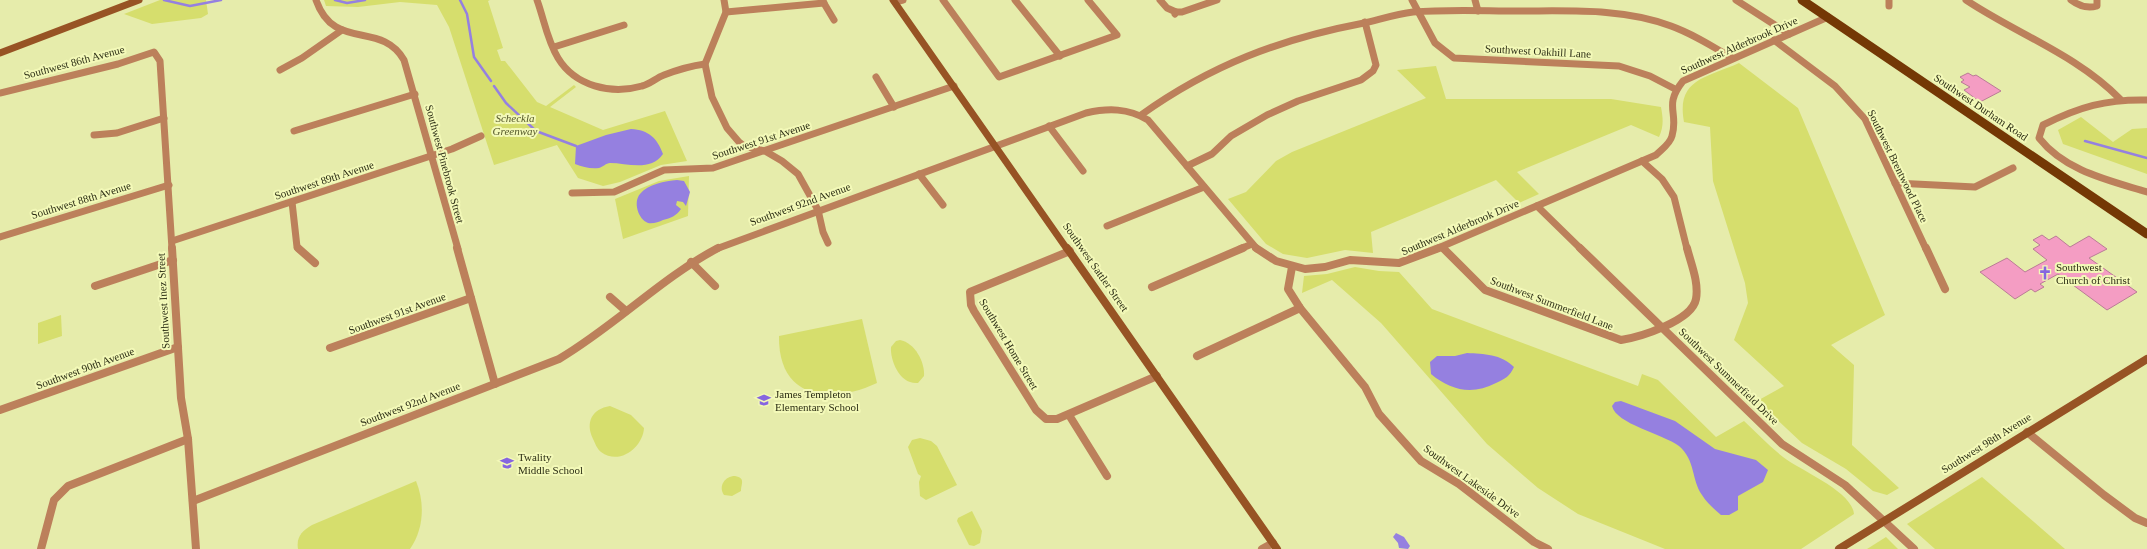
<svg xmlns="http://www.w3.org/2000/svg" width="2147" height="549" font-family="Georgia,serif">
	<rect width="100%" height="100%" fill="#e6ecab"/>
	<g fill="#d6de6d">
		<polygon points="160,0 206,0 208,14 201,18 152,24 124,14"/>
		<polygon points="324,0 490,0 488,1 503,48 497,50 501,61 505,61 537,102 546,106 574,85 576,87 550,107 603,130 665,111 687,161 661,165 620,182 603,186 578,178 557,145 494,165 449,27 437,5 400,2 358,7 326,6"/>
		<path d="M1739 63 1798 108 1885 315 1831 345 1854 365 1852 445 1899 488 1887 495 1873 491 1846 469 1802 443 1757 401 1784 386 1734 340 1748 303 1745 283 1713 181 1710 127 1684 122C1676 79 1706 78 1739 63Z"/>
		<path d="M1436 66 1446 99H1611L1661 107C1663 118 1664 126 1659 137L1631 125 1517 172 1539 194 1519 203 1496 180 1371 232 1373 253 1345 250 1307 258 1283 254 1266 244 1228 199 1246 192 1276 161 1292 152 1426 98 1397 70Z"/>
		<polygon points="2081,117 2113,142 2132,129 2147,128 2147,174 2063,144 2058,130"/>
		<polygon points="689,176 688,216 623,239 615,199 659,181"/>
		<path d="M1355 267 1379 271 1399 272 1432 309 1638 386 1642 374 1658 380 1716 437 1744 421C1757 433 1769 446 1783 457 1801 471 1852 491 1854 514L1801 549H1665L1578 514 1538 488 1487 444 1381 323 1332 280 1302 293 1304 276 1327 274Z"/>
		<polygon points="61,315 62,336 38,344 38,323"/>
		<path d="M862 319 877 383C830 405 778 399 779 336Z"/>
		<path d="M900 340C915 343 925 362 924 376L918 383C900 385 890 361 891 347L896 341Z"/>
		<path d="M610 406 631 415 644 428C643 447 620 466 601 452 597 449 595 443 593 439 585 422 592 409 610 406Z"/>
		<polygon points="920,438 931,441 937,446 957,485 926,500 920,496 919,482 921,476 918,474 908,447 912,440"/>
		<path d="M735 476C746 478 741 484 741 491L732 496 724 495C718 486 725 476 735 476Z"/>
		<polygon points="1982,477 2065,549 1935,549 1907,524"/>
		<path d="M416 481C425 503 424 529 410 549H298C296 537 302 531 312 525Z"/>
		<polygon points="972,511 982,531 980,543 974,546 969,545 957,521 958,518"/>
		<polygon points="1886,537 1898,549 1867,549"/>
	</g>
	<g fill="#9580e0">
		<path d="M631 129C649 130 657 138 663 154 651 172 627 163 610 163 606 163 603 167 599 168 590 169 583 167 575 164L576 146 606 135Z"/>
		<path d="M677 180 684 181 690 192 686 206 683 202 677 201 676 205 681 209C676 216 671 218 663 220 659 222 653 224 648 223 638 219 633 202 640 194 648 184 665 181 677 180Z"/>
		<path d="M1467 353C1484 354 1501 354 1514 367 1510 376 1505 379 1496 383 1473 395 1451 391 1431 374L1430 362 1437 356H1455Z"/>
		<path d="M1621 401 1675 421 1715 449 1756 460 1768 470 1763 482 1738 496V510L1729 515H1721C1714 509 1707 503 1702 495 1691 479 1696 461 1679 446 1663 434 1616 424 1612 406L1615 402Z"/>
		<polygon points="1396,533 1404,537 1410,546 1408,549 1399,548 1398,543 1393,537"/>
	</g>
	<g fill="none" stroke-linecap="round" stroke-linejoin="round">
		<g stroke="#9580e0" stroke-width="2.5">
			<polyline points="164,0 190,6 221,0"/>
			<polyline points="335,0 347,3 365,0"/>
			<polyline points="460,0 467,14 474,57 491,81"/>
			<polyline points="494,86 506,103 536,131 576,146"/>
			<polyline points="2085,141 2147,158"/>
		</g>
	</g>
	<g fill="#f49dc3" stroke="#ba7c96">
		<polygon points="1968,73 1973,76 1976,75 2001,91 1980,102 1964,90 1970,87 1961,82 1964,80 1960,77"/>
		<polygon points="2042,235 2049,240 2056,236 2070,247 2089,236 2107,249 2089,258 2137,292 2107,310 2058,274 2040,284 2044,287 2035,292 2031,289 2015,299 1980,272 2007,258 2025,272 2047,260 2033,249 2040,245 2033,240"/>
	</g>
	<g fill="none" stroke-linecap="round" stroke-linejoin="round">
		<g stroke="#bc805b" stroke-width="7">
			<path d="M316 0C334 52 381 20 404 60L458 249"/>
			<path d="M537 0C544 19 547 40 558 58 575 86 611 95 642 86 650 84 656 78 664 75 677 70 690 66 705 64"/>
			<polyline points="724,0 726,12 705,64 712,97 727,128 739,142 744,146 765,151 782,161 798,174 818,210 823,232 828,243"/>
			<polyline points="822,0 834,20"/>
			<polyline points="943,0 999,77 1117,35 1088,0"/>
			<polyline points="1015,0 1060,56"/>
			<polyline points="1160,0 1167,8 1176,12"/>
			<polyline points="1412,0 1435,43 1454,58 1619,66 1650,76 1675,89"/>
			<polyline points="1475,0 1478,11"/>
			<polyline points="1736,0 1789,34"/>
			<polyline points="1889,0 1889,6"/>
			<path d="M1966 0C2017 34 2077 55 2120 99"/>
			<path d="M2071 0C2079 6 2087 9 2097 6V0"/>
			<polyline points="895,2 903,0"/>
			<polyline points="726,12 824,3"/>
			<polyline points="1175,14 1176,12 1182,12 1217,0"/>
			<polyline points="1774,40 1835,86 1865,119 1926,249"/>
			<polyline points="554,47 624,25"/>
			<polyline points="280,70 302,58 342,30"/>
			<polyline points="876,77 894,107"/>
			<polyline points="0,93 118,64 154,52 160,61 172,249"/>
			<path d="M2147 100C2106 99 2079 107 2043 125L2039 138C2065 171 2108 180 2147 192"/>
			<path d="M1141 115C1211 65 1280 39 1364 23 1381 19 1397 14 1413 12 1449 9 1484 11 1520 11 1570 11 1624 8 1671 26 1693 34 1712 46 1732 58"/>
			<polyline points="1049,126 1083,171"/>
			<polyline points="294,131 415,94"/>
			<polyline points="94,135 117,133 164,118"/>
			<polyline points="1642,161 1662,179 1674,197 1687,249"/>
			<polyline points="1187,166 1212,154 1231,136 1267,115 1298,101 1361,80 1373,71 1376,65 1365,22"/>
			<polyline points="919,174 943,205"/>
			<polyline points="1895,183 1975,187 2013,168"/>
			<polyline points="572,193 614,192 664,170 713,168 954,86"/>
			<polyline points="292,202 297,247 299,249"/>
			<polyline points="1537,206 1581,249"/>
			<polyline points="1107,226 1204,187"/>
			<polyline points="0,237 169,185"/>
			<polyline points="172,241 452,149 481,136"/>
			<polyline points="1442,247 1444,249"/>
			<path d="M716 249 1086 113C1108 108 1128 108 1148 120L1257 249"/>
			<polyline points="1240,249 1252,244"/>
			<path d="M1436 249 1656 155C1662 149 1670 144 1672 136 1679 112 1663 106 1683 81L1828 17"/>
		</g>
		<g stroke="#bc805b" stroke-width="8">
			<polyline points="172,248 181,398 188,439 196,549"/>
			<polyline points="298,248 315,263"/>
			<polyline points="457,248 495,384"/>
			<polyline points="1256,248 1276,261 1305,269 1325,267 1350,260 1399,263 1439,248"/>
			<path d="M1443 248 1485 290 1621 340C1640 337 1692 321 1696 299 1699 282 1691 264 1687 248"/>
			<polyline points="1580,248 1782,444 1845,485 1914,549"/>
			<polyline points="1926,248 1945,289"/>
			<polyline points="1070,251 970,292 971,305 974,311 1036,410 1046,419 1057,419 1157,376"/>
			<polyline points="691,262 715,286"/>
			<polyline points="1292,267 1288,289 1300,308 1365,387 1379,414 1421,461 1459,484 1534,542 1548,549"/>
			<polyline points="95,286 173,260"/>
			<polyline points="1152,287 1243,248"/>
			<polyline points="610,297 626,311"/>
			<polyline points="330,348 471,298"/>
			<polyline points="1197,356 1300,308"/>
			<polyline points="0,410 178,347"/>
			<polyline points="1069,415 1107,476"/>
			<polyline points="2027,432 2104,495 2135,518 2147,523"/>
			<path d="M193 501 559 359C615 326 661 278 718 248"/>
			<polyline points="41,549 54,500 68,486 188,439"/>
			<polyline points="1262,549 1273,543"/>
		</g>
		<g stroke="#975324" stroke-width="7">
			<polyline points="893,0 1067,249"/>
			<polyline points="0,53 139,0"/>
		</g>
		<g stroke="#975324" stroke-width="8">
			<polyline points="1067,248 1277,549"/>
			<polyline points="1839,549 2147,359"/>
		</g>
		<polyline stroke="#743805" stroke-width="9" points="1802,0 2147,234"/>
	</g>
	<defs>
		<g id="church-bare" transform="scale(1.08)"><path d="M-1.2-6h2.4v3.5h3.3v2.4h-3.3V6h-2.4V-.1h-3.3v-2.4h3.3Z" fill="#8665e0" stroke="#f3f9b8" stroke-width="2.5" paint-order="stroke"/></g>
		<g id="school-bare" transform="scale(1.08)"><path d="M0-5L7-2L0 1L-7-2ZM-4 1L0 2.5L4 1V4Q0 6-4 4Z" fill="#8665e0" stroke="#f3f9b8" stroke-width="2.5" paint-order="stroke"/></g>
	</defs>
	<g fill-rule="evenodd">
		<use href="#church-bare" x="2045" y="273"/>
		<use href="#school-bare" x="764" y="400"/>
		<use href="#school-bare" x="507" y="463"/>
	</g>
	<g text-anchor="middle" stroke-width="4" stroke-linejoin="round" paint-order="stroke">
		<g font-size="11" fill="#2d2f15" stroke="#f3f9b8">
			<text transform="translate(1739 45) rotate(-24)" y="4">Southwest Alderbrook Drive</text>
			<text transform="translate(1538 51) rotate(3)" y="4">Southwest Oakhill Lane</text>
			<text transform="translate(74 62) rotate(-15)" y="4">Southwest 86th Avenue</text>
			<text transform="translate(1981 107) rotate(34)" y="4">Southwest Durham Road</text>
			<text transform="translate(761 140) rotate(-18)" y="4">Southwest 91st Avenue</text>
			<text transform="translate(445 164) rotate(75)" y="4">Southwest Pinebrook Street</text>
			<text transform="translate(1898 166) rotate(64)" y="4">Southwest Brentwood Place</text>
			<text transform="translate(324 180) rotate(-18)" y="4">Southwest 89th Avenue</text>
			<text transform="translate(81 200) rotate(-17)" y="4">Southwest 88th Avenue</text>
			<text transform="translate(800 204) rotate(-20)" y="4">Southwest 92nd Avenue</text>
			<text transform="translate(1460 227) rotate(-23)" y="4">Southwest Alderbrook Drive</text>
			<text transform="translate(1096 267) rotate(55)" y="4">Southwest Sattler Street</text>
			<text transform="translate(163 301) rotate(-93)" y="4">Southwest Inez Street</text>
			<text transform="translate(1552 303) rotate(21)" y="4">Southwest Summerfield Lane</text>
			<text transform="translate(397 313) rotate(-20)" y="4">Southwest 91st Avenue</text>
			<text transform="translate(1009 344) rotate(59)" y="4">Southwest Home Street</text>
			<text transform="translate(85 368) rotate(-20)" y="4">Southwest 90th Avenue</text>
			<text transform="translate(1729 376) rotate(44)" y="4">Southwest Summerfield Drive</text>
			<text transform="translate(410 404) rotate(-21)" y="4">Southwest 92nd Avenue</text>
			<text transform="translate(1986 443) rotate(-32)" y="4">Southwest 98th Avenue</text>
			<text transform="translate(1472 481) rotate(36)" y="4">Southwest Lakeside Drive</text>
		</g>
		<g font-size="11" font-style="italic" fill="#535628" stroke="#f3f9b8">
			<text x="515" y="122">Scheckla<tspan x="515" dy="13">Greenway</tspan></text>
		</g>
		<g font-size="11" fill="#2d2f15" stroke="#f3f9b8" text-anchor="start">
			<text x="2056" y="271">Southwest<tspan x="2056" dy="13">Church of Christ</tspan></text>
			<text x="775" y="398">James Templeton<tspan x="775" dy="13">Elementary School</tspan></text>
			<text x="518" y="461">Twality<tspan x="518" dy="13">Middle School</tspan></text>
		</g>
	</g>
</svg>
